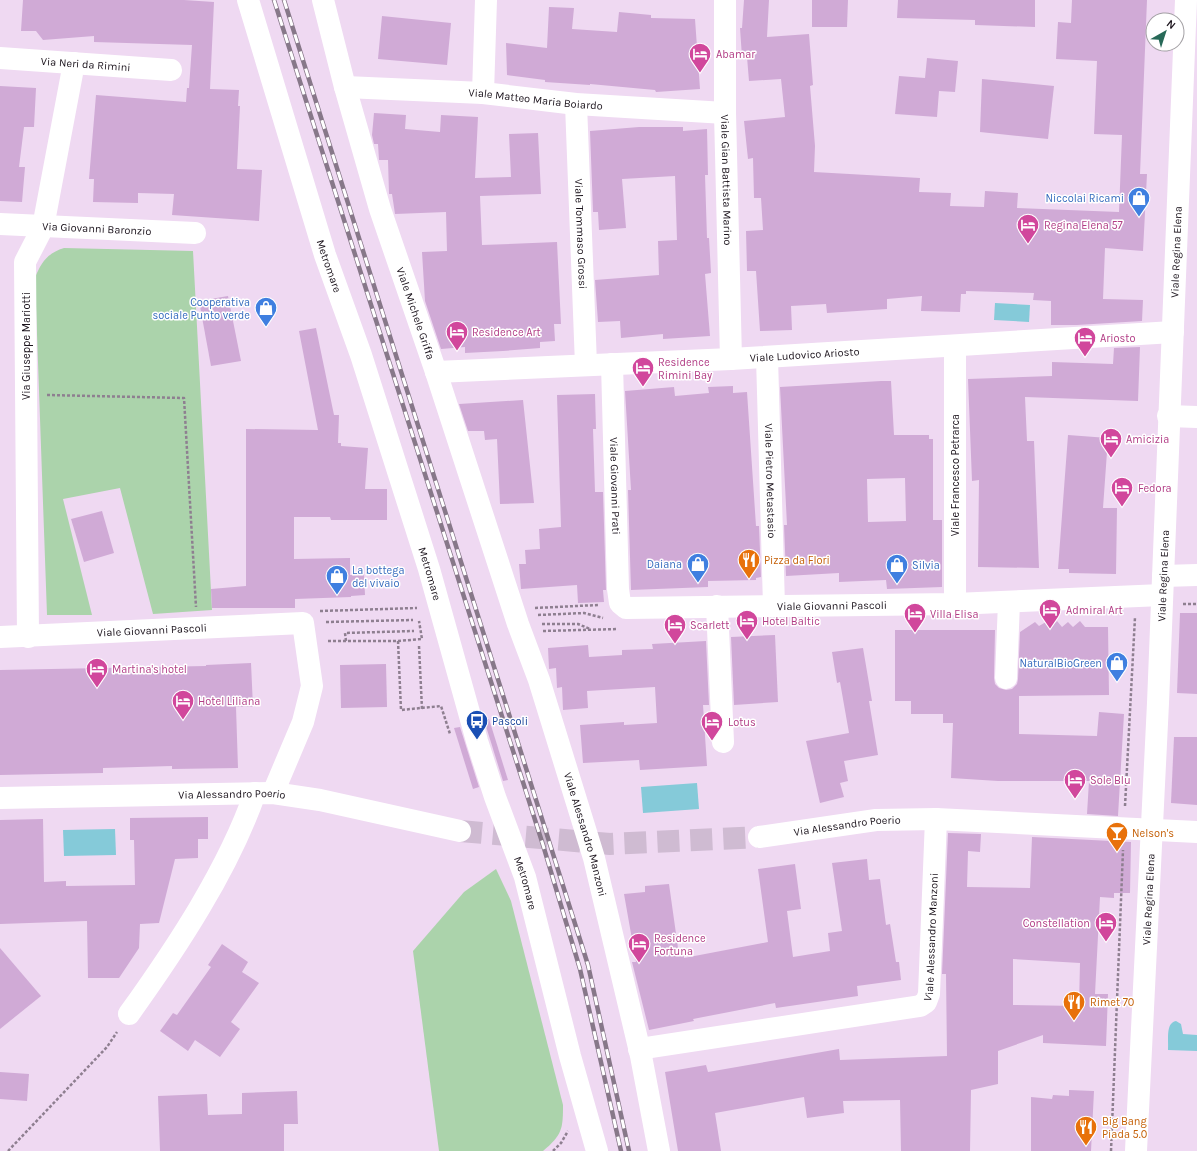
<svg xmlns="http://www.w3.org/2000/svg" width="1197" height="1151" font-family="Karla,sans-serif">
	<rect width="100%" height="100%" fill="#efd9f2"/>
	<g fill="#abd3ab">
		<path d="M64 248 193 251 212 610 153 614 120 488 63 499 92 615H47L35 278C41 262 48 253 64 248Z"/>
		<path d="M496 869 511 901 563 1105C563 1129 562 1135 543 1151H439L413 951 464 892Z"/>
	</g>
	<g fill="#85cad9">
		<polygon points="995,303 1030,305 1029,322 994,320"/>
		<polygon points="697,783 699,809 643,813 641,787"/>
		<polygon points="115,829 116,855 64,856 63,830"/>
		<path d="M1176 1021 1181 1024 1183 1034 1197 1035V1051L1168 1050C1169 1041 1165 1023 1176 1021Z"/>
	</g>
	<g fill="#d0aad6" fill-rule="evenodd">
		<polygon points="23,0 184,0 214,2 210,89 239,90 238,106 240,106 237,169 262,170 259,221 172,215 174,194 138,193 138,203 93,202 94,179 89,179 96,95 186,102 187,88 189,88 192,45 94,42 94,36 43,40 36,31 21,31"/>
		<polygon points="744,0 769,0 767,37 809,34 813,85 810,86 815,146 814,172 920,178 919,192 951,193 950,206 984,207 985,191 1018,193 1017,208 1119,212 1122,135 1094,134 1097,61 1056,59 1058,22 1071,23 1072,0 1147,0 1140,174 1147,174 1143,251 1105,248 1103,299 1143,300 1142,321 1077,325 1051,325 1051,301 1033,300 1034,293 966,291 966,294 961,294 960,312 921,311 922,296 887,299 887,309 827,313 826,304 791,306 792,330 760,331 756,271 747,271 746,231 763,230 761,198 754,198 753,158 748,159 744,121 785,117 781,79 749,81 747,57 742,57 740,28 742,28"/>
		<polygon points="812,0 848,0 847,27 812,27"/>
		<polygon points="898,0 1035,0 1035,27 975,25 975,20 897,18"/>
		<polygon points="549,7 574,8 572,29 617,32 619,12 651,15 651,18 695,19 700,89 656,92 655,90 590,84 590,85 545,82 545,80 507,75 506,43 547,48"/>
		<polygon points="382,16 451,23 447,65 378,59"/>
		<polygon points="927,58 958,61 955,92 939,91 937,117 895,114 899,76 925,78"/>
		<polygon points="982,79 1054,86 1048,139 980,132"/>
		<polygon points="0,86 36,88 34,127 24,127 19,167 25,167 22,202 0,201"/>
		<polygon points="374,113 406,115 405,129 440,132 441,115 478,117 475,178 511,177 509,134 538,133 541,194 480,196 482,245 557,242 561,324 554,324 555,341 540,342 540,348 503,351 465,353 465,347 441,349 425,301 422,252 447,251 446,212 395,214 392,194 389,194 388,160 379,160 378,144 374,144 372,135"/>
		<polygon points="639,127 683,127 683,131 707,129 708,175 705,175 707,238 709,238 711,273 705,274 710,336 663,339 663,334 621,338 620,321 598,322 595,280 659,275 658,241 677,240 675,176 622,179 626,228 599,230 598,212 593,212 590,131"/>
		<polygon points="228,296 241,361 211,366 199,301"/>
		<polygon points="316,328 334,415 339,415 338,443 341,443 341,446 368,448 365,489 387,489 387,520 331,520 330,517 294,517 294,559 350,558 350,575 364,574 365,595 351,596 351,597 295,599 295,608 212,608 211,589 246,586 246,429 318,430 299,331"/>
		<polygon points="1140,347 1138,401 1025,397 1027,441 1034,441 1039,568 978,567 979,480 972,481 968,379 1052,376 1052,362 1113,364 1114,348"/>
		<path d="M881 381H891L894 435H929V439H933V520H942V587L887 589 886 580 839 582V573L786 576 784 525H787L780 387ZM905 478 906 521 868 522 867 479Z"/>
		<polygon points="733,386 733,393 747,392 756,526 759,526 761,577 756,578 756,580 708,581 708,587 631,590 628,490 631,490 625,391 674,387 675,396 709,393 708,387"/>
		<polygon points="595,394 596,429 593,429 595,492 603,492 606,590 603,590 604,602 578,603 577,585 521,589 519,564 526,564 525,550 540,549 539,529 561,527 557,395"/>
		<polygon points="523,400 534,503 500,504 497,439 485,440 484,431 468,431 459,404"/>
		<polygon points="1068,435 1108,438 1103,508 1117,508 1116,574 1069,573 1069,569 1058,569"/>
		<polygon points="102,511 114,553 84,562 71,519"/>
		<polygon points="1180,613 1197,613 1197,694 1177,693"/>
		<polygon points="1057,621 1062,627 1068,622 1073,627 1080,621 1085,627 1108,627 1109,695 1019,696 1019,734 1097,736 1099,712 1124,714 1118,816 1087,814 1089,781 998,781 951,778 953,723 943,723 943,714 911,714 911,701 895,701 895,630 995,630 994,678 995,684 999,688 1006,690 1012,689 1017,684 1018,679 1020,632 1035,622 1039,626 1046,622 1051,626"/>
		<polygon points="775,635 778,702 734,705 731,637"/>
		<polygon points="706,641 709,705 703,705 707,766 640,770 639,760 583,763 580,725 624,722 624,725 657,723 655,687 587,691 588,708 563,710 562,687 557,688 556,668 549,669 548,648 588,645 589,657 622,655 622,650 653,649 652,644"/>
		<polygon points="863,648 872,701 869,701 878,755 844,761 848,781 840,783 844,797 820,803 806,741 849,733 840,682 837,683 832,652"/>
		<polygon points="251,663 253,707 236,707 238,768 172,769 172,766 103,768 103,773 0,775 0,670 206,666 206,665"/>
		<polygon points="386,664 387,707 341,708 340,665"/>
		<polygon points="489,719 508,780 503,781 484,720"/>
		<polygon points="460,727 479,787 473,789 454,728"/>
		<polygon points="1174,737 1197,737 1197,805 1171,803"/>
		<polygon points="208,817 208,839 198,839 198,858 175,859 159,923 140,924 139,948 119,978 88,978 87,921 0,924 0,820 43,819 44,882 66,881 66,886 135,885 134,840 130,840 130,818"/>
		<path d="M948 833 981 834 980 852 968 851 967 887 1030 888 1032 837 1131 842 1130 893H1114V898L1100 897 1095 994H1108L1106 1046 1043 1043V1035L998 1051V1084L971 1090 970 1151H901L900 1100 843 1101 844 1113 807 1118 804 1097 715 1113 721 1151H678L665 1072 706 1065 708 1072 839 1049 840 1060 947 1056 946 974H942ZM1013 959 1080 963 1079 1006 1013 1005Z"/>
		<polygon points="867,859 869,880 880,879 886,925 890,924 896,962 899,962 901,980 857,986 858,996 776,1008 775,1003 693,1019 694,1021 649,1030 632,962 636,962 624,894 645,892 645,886 669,884 679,955 684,954 684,958 768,942 758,869 795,864 801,909 787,911 793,957 830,951 828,933 842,931 832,863"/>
		<polygon points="222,944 248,962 242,972 259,983 231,1022 240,1029 220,1057 195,1040 188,1051 160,1031 173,1013 177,1015 211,967 208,965"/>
		<polygon points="0,948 41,996 0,1029"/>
		<polygon points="0,1072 29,1074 27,1101 0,1099"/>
		<polygon points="1069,1090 1094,1091 1091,1151 1031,1151 1031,1097 1052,1099 1053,1095 1069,1096"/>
		<polygon points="297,1091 298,1124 284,1124 284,1151 160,1151 158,1096 207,1094 208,1115 242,1114 242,1093"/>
	</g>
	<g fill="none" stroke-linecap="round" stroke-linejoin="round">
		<polyline stroke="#cfbbd2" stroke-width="22" stroke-dasharray="22 11" stroke-linecap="butt" points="460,831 610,844 759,837"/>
		<g stroke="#8e7f90" stroke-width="2.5" stroke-dasharray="3 2" stroke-linecap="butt">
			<polyline points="47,395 184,398 196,607"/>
			<polyline points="1183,604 1197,604"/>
			<polyline points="535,608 598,605"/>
			<polyline points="320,611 417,608"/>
			<polyline points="538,615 584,613 603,618"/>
			<polyline points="326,622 413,620"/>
			<polyline points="542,624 578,624 590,629"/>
			<polyline points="543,631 618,629"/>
			<polyline points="328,641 398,641 401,710 441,706 450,734"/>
			<polyline points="346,641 345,633 414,631"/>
			<polyline points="398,641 422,639 419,621"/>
			<polyline points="419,646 422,709"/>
			<polyline points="1125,806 1135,617"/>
			<polyline points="8,1151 107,1047 117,1032"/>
			<polyline points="553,1151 561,1143 568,1131"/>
			<polyline points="1111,1151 1123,850"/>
		</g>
		<g stroke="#fff" stroke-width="22">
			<path id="s1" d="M248 0 325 255 361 355 429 569 477 741 495 797 525 877 570 1056 597 1151"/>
			<path id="s2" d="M323 0 345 87 380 209 436 372 518 624 539 680 594 858 641 1056 659 1151"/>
			<path id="s3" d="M725 0V113L731 359"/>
			<path id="s4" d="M0 58 171 70"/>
			<path id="s5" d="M345 87 483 93 576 104 725 113"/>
			<polyline points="483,93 486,0"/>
			<path id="s6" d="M576 104 586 365"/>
			<path id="s7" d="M0 224 195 233"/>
			<polyline points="955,346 955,604"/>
			<path id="s8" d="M767 357 774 606"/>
			<path id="s9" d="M612 364 618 589 620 603 626 608 955 604 1162 595"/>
			<path id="s10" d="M436 372 731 359 1173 332"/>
			<polyline points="1168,416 1197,417"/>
			<polyline points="1163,576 1197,575"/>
			<polyline points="717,606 723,742"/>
			<path id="s11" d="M0 637 303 623 312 686 303 722 273 793"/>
			<polyline points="28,637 25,262 43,227 74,63"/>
			<polyline points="1006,678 1009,602"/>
			<path id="s12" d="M0 798 273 793 320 800 460 831"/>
			<path id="s13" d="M759 837 876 820 936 819 1197 832"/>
			<path d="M129 1014C177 947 228 870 255 793"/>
			<path id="s14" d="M639 1049 920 1006 926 1002 929 994 936 819"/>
			<path id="s15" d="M1136 1151 1158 703 1186 0"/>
		</g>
		<g stroke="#877889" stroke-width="4.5">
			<g id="rail">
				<polyline points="274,0 543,845 580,969 621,1151"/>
				<polyline points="284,0 588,965 629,1151"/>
			</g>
		</g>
		<use href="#rail" stroke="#fff" stroke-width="3" stroke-dasharray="9" stroke-linecap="butt"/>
	</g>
	<defs>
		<g id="hotel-pin" transform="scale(1.15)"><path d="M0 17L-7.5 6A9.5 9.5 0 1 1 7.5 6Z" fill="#d1479c" stroke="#fff"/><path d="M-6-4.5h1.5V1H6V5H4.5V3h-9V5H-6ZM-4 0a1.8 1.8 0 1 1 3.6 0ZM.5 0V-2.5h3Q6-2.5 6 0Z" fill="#fff"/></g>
		<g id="shop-pin" transform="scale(1.15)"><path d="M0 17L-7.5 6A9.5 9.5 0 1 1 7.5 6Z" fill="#3f7fe0" stroke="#fff"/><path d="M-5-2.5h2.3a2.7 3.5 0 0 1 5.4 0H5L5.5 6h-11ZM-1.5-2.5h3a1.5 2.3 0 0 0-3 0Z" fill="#fff"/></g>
		<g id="restaurant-pin" transform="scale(1.15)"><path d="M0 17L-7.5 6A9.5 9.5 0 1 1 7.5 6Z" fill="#e8710a" stroke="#fff"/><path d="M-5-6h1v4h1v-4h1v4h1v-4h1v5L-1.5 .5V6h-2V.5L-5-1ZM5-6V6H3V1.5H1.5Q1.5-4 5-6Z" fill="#fff"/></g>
		<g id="bus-pin" transform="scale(1.15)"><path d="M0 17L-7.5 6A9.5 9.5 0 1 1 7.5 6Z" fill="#1a4fb4" stroke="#fff"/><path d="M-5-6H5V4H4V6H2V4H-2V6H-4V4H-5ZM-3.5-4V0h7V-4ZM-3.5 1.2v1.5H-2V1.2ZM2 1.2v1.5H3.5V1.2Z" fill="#fff"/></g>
		<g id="bar-pin" transform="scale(1.15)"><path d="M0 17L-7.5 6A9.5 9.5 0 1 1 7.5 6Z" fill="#e8710a" stroke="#fff"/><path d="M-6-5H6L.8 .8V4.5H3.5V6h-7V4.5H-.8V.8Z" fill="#fff"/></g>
	</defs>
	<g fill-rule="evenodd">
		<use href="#hotel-pin" x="700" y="54"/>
		<use href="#shop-pin" x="1139" y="198"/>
		<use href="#hotel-pin" x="1028" y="225"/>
		<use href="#shop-pin" x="266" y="308"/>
		<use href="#hotel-pin" x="457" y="332"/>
		<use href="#hotel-pin" x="1085" y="338"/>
		<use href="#hotel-pin" x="643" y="368"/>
		<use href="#hotel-pin" x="1111" y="439"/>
		<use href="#hotel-pin" x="1122" y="488"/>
		<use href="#restaurant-pin" x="749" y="560"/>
		<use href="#shop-pin" x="698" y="564"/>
		<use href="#shop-pin" x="897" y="565"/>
		<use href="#shop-pin" x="337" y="576"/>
		<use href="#hotel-pin" x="1050" y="610"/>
		<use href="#hotel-pin" x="915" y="614"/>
		<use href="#hotel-pin" x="747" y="621"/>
		<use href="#hotel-pin" x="675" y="625"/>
		<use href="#shop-pin" x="1117" y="663"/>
		<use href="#hotel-pin" x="97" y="669"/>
		<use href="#hotel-pin" x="183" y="701"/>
		<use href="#bus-pin" x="477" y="721"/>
		<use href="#hotel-pin" x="712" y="722"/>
		<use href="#hotel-pin" x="1075" y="780"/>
		<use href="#bar-pin" x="1117" y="833"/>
		<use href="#hotel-pin" x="1106" y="923"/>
		<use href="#hotel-pin" x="639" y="944"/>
		<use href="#restaurant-pin" x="1074" y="1002"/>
		<use href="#restaurant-pin" x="1086" y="1127"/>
	</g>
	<g text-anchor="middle" stroke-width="3" stroke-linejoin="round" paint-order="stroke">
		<g font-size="11" fill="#b23c85" stroke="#fff" text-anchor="start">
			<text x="716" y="58">Abamar</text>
			<text x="1044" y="229">Regina Elena 57</text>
			<text x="472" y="336">Residence Art</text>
			<text x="1100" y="342">Ariosto</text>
			<text x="658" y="366">Residence<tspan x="658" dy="13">Rimini Bay</tspan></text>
			<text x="1126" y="443">Amicizia</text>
			<text x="1138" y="492">Fedora</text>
			<text x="1066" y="614">Admiral Art</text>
			<text x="930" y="618">Villa Elisa</text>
			<text x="762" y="625">Hotel Baltic</text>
			<text x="690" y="629">Scarlett</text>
			<text x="112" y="673">Martina's hotel</text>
			<text x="198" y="705">Hotel Liliana</text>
			<text x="728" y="726">Lotus</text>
			<text x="1090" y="784">Sole Blu</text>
			<text x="1090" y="927" text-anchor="end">Constellation</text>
			<text x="654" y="942">Residence<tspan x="654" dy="13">Fortuna</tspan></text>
		</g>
		<g font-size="11" fill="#1a121b" stroke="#fff">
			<text dy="4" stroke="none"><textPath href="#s4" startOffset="86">Via Neri da Rimini</textPath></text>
			<text dy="4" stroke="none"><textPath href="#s5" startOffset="191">Viale Matteo Maria Boiardo</textPath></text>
			<text dy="4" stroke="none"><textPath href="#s3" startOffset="180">Viale Gian Battista Marino</textPath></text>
			<text dy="4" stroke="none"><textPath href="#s7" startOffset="97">Via Giovanni Baronzio</textPath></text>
			<text dy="4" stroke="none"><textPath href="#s6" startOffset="130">Viale Tommaso Grossi</textPath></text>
			<text dy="4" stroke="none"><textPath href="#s15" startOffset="900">Viale Regina Elena</textPath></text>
			<text dy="4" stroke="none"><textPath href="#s1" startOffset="278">Metromare</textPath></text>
			<text dy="4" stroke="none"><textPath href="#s2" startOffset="327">Viale Michele Griffa</textPath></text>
			<text transform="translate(26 346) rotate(-90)" y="4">Via Giuseppe Mariotti</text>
			<text dy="4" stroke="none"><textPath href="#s10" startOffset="369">Viale Ludovico Ariosto</textPath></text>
			<text transform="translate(955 475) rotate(-90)" y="4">Viale Francesco Petrarca</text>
			<text dy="4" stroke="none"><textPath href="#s8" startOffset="124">Viale Pietro Metastasio</textPath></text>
			<text dy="4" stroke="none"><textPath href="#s9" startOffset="122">Viale Giovanni Prati</textPath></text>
			<text dy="4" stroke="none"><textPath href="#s1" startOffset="602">Metromare</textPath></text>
			<text dy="4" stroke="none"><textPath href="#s15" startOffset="576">Viale Regina Elena</textPath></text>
			<text dy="4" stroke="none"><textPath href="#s9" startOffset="453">Viale Giovanni Pascoli</textPath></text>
			<text dy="4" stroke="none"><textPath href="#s11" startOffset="152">Viale Giovanni Pascoli</textPath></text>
			<text dy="4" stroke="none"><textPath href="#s12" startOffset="232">Via Alessandro Poerio</textPath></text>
			<text dy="4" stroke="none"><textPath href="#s13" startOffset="89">Via Alessandro Poerio</textPath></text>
			<text dy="4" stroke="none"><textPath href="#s2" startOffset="875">Viale Alessandro Manzoni</textPath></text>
			<text dy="4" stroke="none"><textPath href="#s1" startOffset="926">Metromare</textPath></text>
			<text dy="4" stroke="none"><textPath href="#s15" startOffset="252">Viale Regina Elena</textPath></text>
			<text dy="4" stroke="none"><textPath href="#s14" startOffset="357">Viale Alessandro Manzoni</textPath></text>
		</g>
		<g font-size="11" fill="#366cbe" stroke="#fff" text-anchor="end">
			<text x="1124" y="202">Niccolai Ricami</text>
			<text x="250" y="306">Cooperativa<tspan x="250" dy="13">sociale Punto verde</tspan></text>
			<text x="682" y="568">Daiana</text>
			<text x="912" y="569" text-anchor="start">Silvia</text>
			<text x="352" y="574" text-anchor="start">La bottega<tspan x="352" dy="13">del vivaio</tspan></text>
			<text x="1102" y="667">NaturalBioGreen</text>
		</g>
		<g font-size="11" fill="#c56008" stroke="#fff" text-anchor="start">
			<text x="764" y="564">Pizza da Flori</text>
			<text x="1132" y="837">Nelson's</text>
			<text x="1090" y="1006">Rimet 70</text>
			<text x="1102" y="1125">Big Bang<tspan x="1102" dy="13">Piada 5.0</tspan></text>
		</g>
		<g font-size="11" fill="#164399" stroke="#fff" text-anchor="start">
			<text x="492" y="725">Pascoli</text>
		</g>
	</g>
	<g transform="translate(1165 32) rotate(39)"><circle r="19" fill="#ffffff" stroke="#a3a0a4"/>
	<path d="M0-3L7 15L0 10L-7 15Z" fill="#276958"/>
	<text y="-6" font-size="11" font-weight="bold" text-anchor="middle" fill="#1a121b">N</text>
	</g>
</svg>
